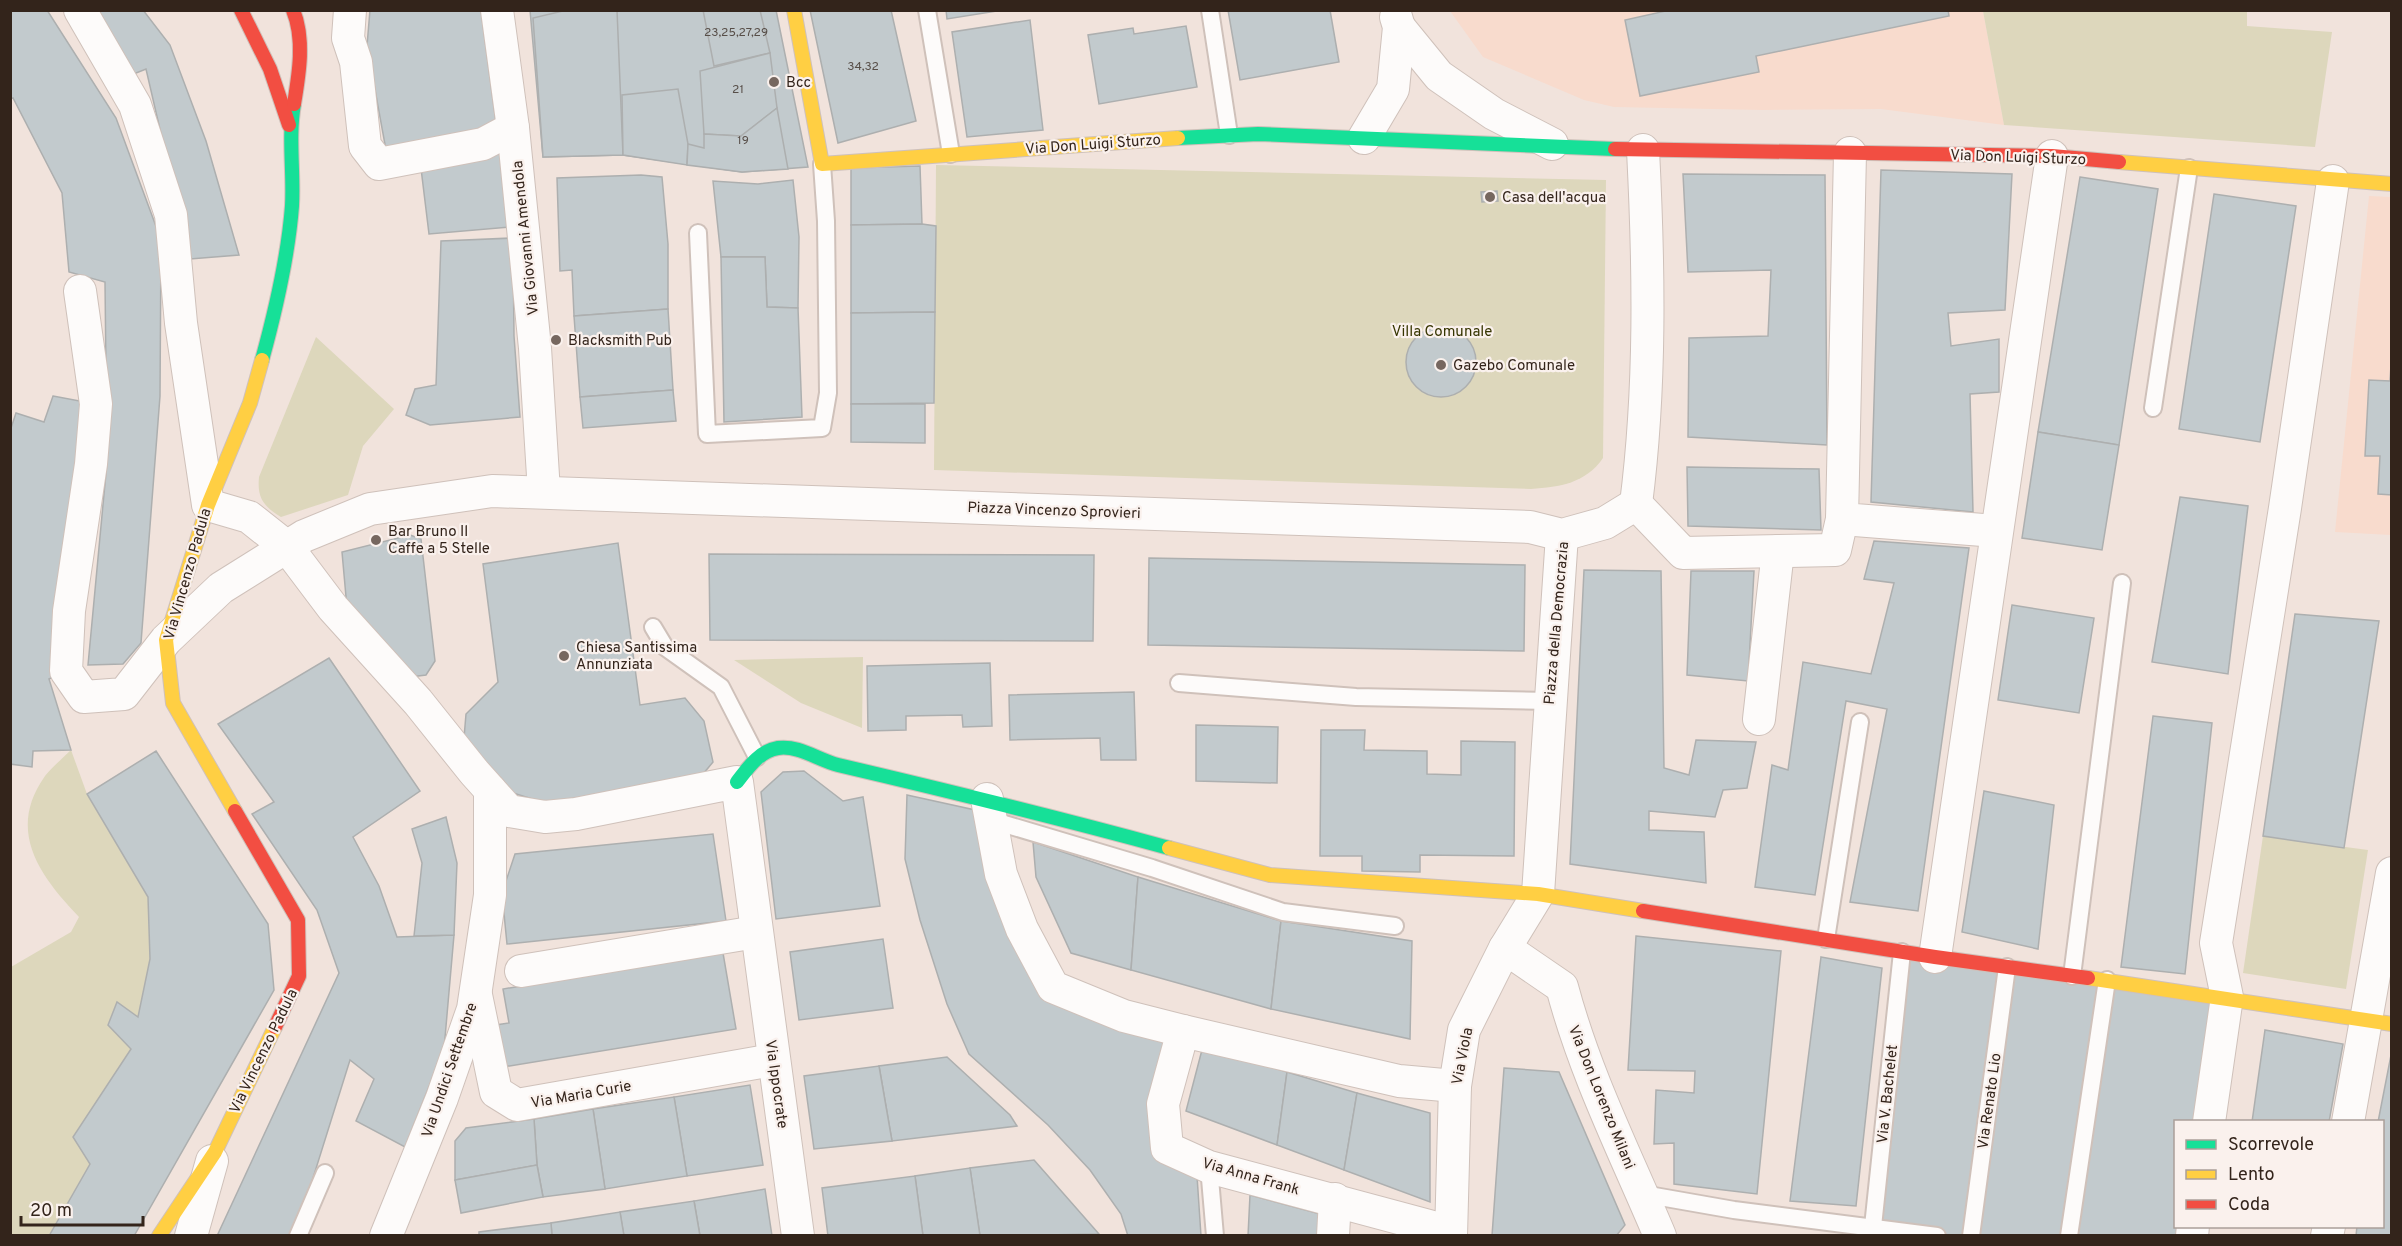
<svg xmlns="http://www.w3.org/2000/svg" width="2402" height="1246" font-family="Overpass,sans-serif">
	<rect width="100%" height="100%" fill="#f1e3dc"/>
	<g fill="#f8dbcd">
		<polygon points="1450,11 1983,11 2004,125 1881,109 1763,110 1614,107 1584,100 1483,57"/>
		<polygon points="2369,196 2391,197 2391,535 2335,532"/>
	</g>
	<g fill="#ddd7bc">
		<polygon points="1983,11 2247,11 2247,26 2332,32 2315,147 2004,125"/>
		<path d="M936 165 1606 180 1603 458C1586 483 1560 487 1531 489L934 470Z"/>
		<path d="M316 337 394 409 363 446 348 495 281 517C263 506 257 498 259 477Z"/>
		<polygon points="863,657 862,728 801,703 734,660"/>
		<path d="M71 750 87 794 148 897 150 959 138 1017 117 1002 108 1024 131 1049 90 1164 49 1235 11 1236V967L71 932 79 917C40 876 6 831 45 776 52 767 63 758 71 750Z"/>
		<polygon points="2263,836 2368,850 2346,989 2243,973"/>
	</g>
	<g fill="#c2cacd" stroke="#adafaf" stroke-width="1.5">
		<polygon points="10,10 47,10 116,118 161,240 160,396 141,643 123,664 88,665 107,462 105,282 69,272 62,193 13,98 10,99"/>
		<polygon points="95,10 143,10 170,45 206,141 239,255 190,259 146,69 131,75"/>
		<polygon points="370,10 481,10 497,130 386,150 367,46"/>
		<polygon points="530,10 776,10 808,167 742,172 623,155 543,157"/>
		<polygon points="567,10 617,10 623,155 543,157 533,18"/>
		<polygon points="703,10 760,10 770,53 714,66"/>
		<polygon points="810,10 891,10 916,121 838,143"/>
		<polygon points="946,10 1003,10 947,19"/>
		<polygon points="1228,10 1330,10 1339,62 1240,80"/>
		<polygon points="1670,10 1948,10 1949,16 1756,56 1759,72 1640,96 1625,20"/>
		<polygon points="1030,20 1043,130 967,137 952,32"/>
		<polygon points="1186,26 1197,87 1099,104 1088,35 1133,28 1134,34"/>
		<polygon points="770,53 777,108 741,136 704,134 700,71"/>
		<polygon points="678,89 688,144 687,165 623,155 622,95"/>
		<polygon points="777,108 788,169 742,172 687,165 688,144 704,148 704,134 741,136"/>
		<polygon points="504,146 511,227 429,234 420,160"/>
		<polygon points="920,166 922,224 851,225 851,168"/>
		<polygon points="1881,170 2012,174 2005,310 1948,313 1951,346 1999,339 1999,392 1970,394 1973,512 1871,502"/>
		<polygon points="1683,174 1825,175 1827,445 1688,437 1689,338 1768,336 1771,270 1688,272"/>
		<polygon points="641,175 662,177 668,244 668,309 574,316 572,270 560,271 557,178"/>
		<polygon points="2080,177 2158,189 2119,445 2038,432"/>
		<polygon points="793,180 799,237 798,308 767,307 765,257 721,257 713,181 758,184"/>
		<polygon points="1497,191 1498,201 1482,202 1481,192"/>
		<polygon points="2214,194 2296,206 2260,442 2179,429"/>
		<polygon points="922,224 936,226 935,312 851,313 851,225"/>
		<polygon points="513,238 514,336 520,417 430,425 406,415 415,389 436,385 441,241"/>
		<polygon points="721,257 765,257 767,307 798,308 802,417 724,422"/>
		<polygon points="668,309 673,390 580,397 574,316"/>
		<polygon points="935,312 934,403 851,404 851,313"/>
		<circle cx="1441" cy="362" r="35"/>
		<polygon points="2392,349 2392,495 2378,494 2380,456 2365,456 2369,380 2390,381"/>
		<polygon points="673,390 676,421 583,428 580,397"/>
		<polygon points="53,396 96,404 66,671 49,679 71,750 33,751 32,767 10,764 10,431 16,413 44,422"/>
		<polygon points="851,404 925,404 925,443 851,442"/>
		<polygon points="2038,432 2119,445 2102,550 2022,538"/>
		<polygon points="1687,467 1819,469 1821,530 1688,526"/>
		<polygon points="2180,497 2248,506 2228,674 2152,662"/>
		<polygon points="410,535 421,539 435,661 426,675 402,678 348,619 342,552"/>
		<polygon points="1874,541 1969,548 1918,911 1850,902 1887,709 1846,701 1815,895 1755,887 1772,765 1788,770 1803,662 1871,674 1894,583 1864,579"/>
		<polygon points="618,543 640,705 685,698 704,721 713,762 703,774 551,805 510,792 464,738 466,714 498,682 483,564"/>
		<polygon points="709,554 1094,555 1093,641 710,640"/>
		<polygon points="1149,558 1525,565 1524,651 1148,645"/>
		<polygon points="1584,570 1661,571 1664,768 1689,775 1696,740 1756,742 1747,788 1723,790 1715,817 1649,811 1649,830 1704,832 1706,883 1570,864"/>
		<polygon points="1691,571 1754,571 1748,681 1687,675"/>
		<polygon points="2012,605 2094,618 2079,713 1998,700"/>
		<polygon points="2295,614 2379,621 2344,848 2263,836"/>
		<polygon points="329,658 420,791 353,837 379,886 397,937 454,935 444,1049 405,1147 356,1121 374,1079 350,1060 303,1210 290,1236 217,1236 339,973 317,910 252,814 274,802 218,724"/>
		<polygon points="990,663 992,726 963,727 962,715 906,716 906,730 868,731 867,666"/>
		<polygon points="1134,692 1136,760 1101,760 1100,738 1010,740 1009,695"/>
		<polygon points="2153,716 2212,723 2185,974 2121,967"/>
		<polygon points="1196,725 1278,727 1277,783 1196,781"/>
		<polygon points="1321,730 1365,730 1364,750 1427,751 1427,774 1461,775 1461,741 1515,742 1514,856 1420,855 1420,872 1362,871 1362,856 1320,856"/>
		<polygon points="156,751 268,924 274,990 134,1236 49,1236 90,1164 73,1137 131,1049 108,1025 117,1002 138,1017 150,959 148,897 87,794"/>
		<polygon points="804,771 843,801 863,797 880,906 776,919 761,792 783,772"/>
		<polygon points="1984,791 2054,805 2038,949 1962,932"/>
		<polygon points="907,795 975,810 1044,998 1166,1041 1150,1103 1197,1176 1201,1236 1128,1236 1121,1214 1090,1170 1048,1125 969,1054 947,1004 920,920 905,859"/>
		<polygon points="446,817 457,863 454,935 414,936 422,863 412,829"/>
		<polygon points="713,834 726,921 507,944 502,893 515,854"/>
		<polygon points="1033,842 1138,877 1131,970 1071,953 1036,877"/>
		<polygon points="1138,877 1281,921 1271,1009 1131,970"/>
		<polygon points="1281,921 1412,941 1410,1039 1271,1009"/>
		<polygon points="1636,936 1781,951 1757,1194 1674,1184 1674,1143 1654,1144 1656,1090 1694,1093 1695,1071 1628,1070"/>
		<polygon points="883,939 893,1008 799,1020 790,952"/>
		<polygon points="1902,952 2007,967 1971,1236 1937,1236 1873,1229"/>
		<polygon points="723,953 736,1029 503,1067 496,1025 509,1023 503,989"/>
		<polygon points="1821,957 1882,968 1856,1206 1790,1201"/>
		<polygon points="2007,967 2107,980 2069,1236 1971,1236"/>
		<polygon points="2107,980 2227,997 2209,1122 2176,1122 2176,1226 2193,1226 2192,1236 2069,1236"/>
		<polygon points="2265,1030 2343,1044 2329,1122 2252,1122"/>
		<polygon points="1203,1046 1287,1072 1277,1145 1186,1111"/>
		<polygon points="2392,1050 2392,1236 2356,1236 2357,1226 2382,1226 2382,1122 2378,1122"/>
		<polygon points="947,1057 1010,1115 1017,1126 892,1141 879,1066"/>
		<polygon points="879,1066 892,1141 814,1149 804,1076"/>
		<polygon points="1504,1068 1559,1072 1625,1225 1616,1236 1492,1236"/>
		<polygon points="1287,1072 1357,1093 1344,1170 1277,1145"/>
		<polygon points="750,1085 763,1165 687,1176 674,1097"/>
		<polygon points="1357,1093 1430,1113 1430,1202 1344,1170"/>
		<polygon points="674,1097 687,1176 605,1189 593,1109"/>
		<polygon points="593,1109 605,1189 543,1197 537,1165 534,1119"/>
		<polygon points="534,1119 537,1165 455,1180 455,1141 466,1128"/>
		<polygon points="1034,1160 1099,1234 980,1236 970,1168"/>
		<polygon points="537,1165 543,1197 461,1213 455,1180"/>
		<polygon points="970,1168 980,1236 923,1236 915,1176"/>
		<polygon points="915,1176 923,1236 828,1236 822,1188"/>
		<polygon points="765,1189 772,1236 700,1236 694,1201"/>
		<polygon points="1250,1195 1324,1215 1323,1236 1248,1236"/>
		<polygon points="694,1201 700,1236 624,1236 620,1212"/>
		<polygon points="620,1212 624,1236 552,1236 551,1223"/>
		<polygon points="551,1223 552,1236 479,1236 479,1232"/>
	</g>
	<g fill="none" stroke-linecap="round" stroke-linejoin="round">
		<g stroke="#cfc1ba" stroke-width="20">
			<g id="lane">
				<polyline points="927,10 951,154"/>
				<polyline points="1210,10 1229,135"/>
				<polyline points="698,233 707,434 822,428 828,393 826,221 822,164"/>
				<polyline points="2153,408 2189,168"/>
				<polyline points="653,627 665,647 721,687 757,757"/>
				<polyline points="1179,683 1356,697 1550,701"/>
				<polyline points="991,820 1152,868 1283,912 1395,926"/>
				<polyline points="1826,939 1860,722"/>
				<polyline points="2072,976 2122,583"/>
				<polyline points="1209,1167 1215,1236"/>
				<polyline points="1643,1194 1734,1210 1937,1236"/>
				<polyline points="298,1236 325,1173"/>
				<polyline points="1872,1236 1902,952"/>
				<polyline points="1971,1236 2007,967"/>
				<polyline points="2069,1236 2107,980"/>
			</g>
		</g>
		<g stroke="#cfc1ba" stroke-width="34">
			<g id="street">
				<polyline points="80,10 135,105 171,215 181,323 208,505 249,517 287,547 333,608 418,702 474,772 509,811 545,817 576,814 737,782 798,1236"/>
				<polyline points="350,10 348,38 356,62 365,146 379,164 483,144 513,128 497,10"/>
				<polyline points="1399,27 1439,76 1494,114 1552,144"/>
				<polyline points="513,128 535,348 544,492"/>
				<polyline points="1364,138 1393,89 1399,27 1396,17"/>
				<polyline points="1850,153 1842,519 1996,531"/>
				<path d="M80 291 96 404 91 464 69 611 66 671 84 697 124 694 166 640 221 588 304 536 370 509 492 491 1530 527 1562 535 1605 523 1636 504C1651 387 1649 268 1643 150"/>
				<polyline points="1636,504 1683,553 1835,550 1842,519"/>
				<polyline points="1759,719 1778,551"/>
				<polyline points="987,799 1001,874 1022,929 1053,987 1124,1016 1183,1031 1399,1081 1455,1086"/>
				<path d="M1505 948 1562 987C1585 1074 1625 1153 1660 1236"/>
				<polyline points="1935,957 2052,156"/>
				<polyline points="521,971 756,932"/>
				<polyline points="476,995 496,1092 517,1105 773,1060"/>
				<polyline points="1183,1031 1163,1104 1167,1148 1209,1167 1451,1232"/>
				<polyline points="2209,1122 2227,997 2216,943 2285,508 2333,181"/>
				<polyline points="2348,1122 2392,873"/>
				<polyline points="191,1236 212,1161"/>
				<polyline points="386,1236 442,1098 473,1009 490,895 490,790"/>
				<polyline points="1333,1236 1335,1199"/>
				<polyline points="1451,1236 1455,1086 1464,1030 1505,948 1538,894 1562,535"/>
				<polyline points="2192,1236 2193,1226"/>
				<polyline points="2327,1236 2329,1226"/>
			</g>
		</g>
		<g stroke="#cfc1ba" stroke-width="16">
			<g id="fast">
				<polyline points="1178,138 1258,134 1615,149"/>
				<path d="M262 360C276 309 288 258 292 206 294 172 288 138 294 104"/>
				<path d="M737 782C748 768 759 751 778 748 799 745 818 760 838 765 949 791 1059 818 1169 848"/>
			</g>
		</g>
		<g stroke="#cfc1ba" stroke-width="16">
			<g id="slow">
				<polyline points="794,10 822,164 1178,138"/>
				<polyline points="2119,162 2392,184"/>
				<polyline points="235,811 173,703 166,640 208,505 250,403 262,360"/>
				<polyline points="1169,848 1270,875 1538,894 1643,911"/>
				<polyline points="2088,978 2392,1024"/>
				<polyline points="159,1236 215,1152 275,1027"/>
			</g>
		</g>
		<g stroke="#cfc1ba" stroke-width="16">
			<g id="jam">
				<polyline points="241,10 270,69 289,125"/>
				<path d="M293 10C305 39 299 74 294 104"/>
				<polyline points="1615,149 2052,156 2119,162"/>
				<polyline points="235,811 298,920 299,976 275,1027"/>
				<polyline points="1643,911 1935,957 2088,978"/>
			</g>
		</g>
		<use href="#lane" stroke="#fdfbfa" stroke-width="16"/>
		<use href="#street" stroke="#fdfbfa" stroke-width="32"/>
		<use href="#fast" stroke="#16e098" stroke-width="14"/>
		<use href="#slow" stroke="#ffcf43" stroke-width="14"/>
		<use href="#jam" stroke="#f24e42" stroke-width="14"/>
	</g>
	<g fill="#76675f" stroke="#faf1ed" stroke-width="2">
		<circle cx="774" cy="82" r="6"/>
		<circle cx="1490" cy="197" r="6"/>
		<circle cx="556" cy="340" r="6"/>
		<circle cx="1441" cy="365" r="6"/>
		<circle cx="376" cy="540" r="6"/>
		<circle cx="564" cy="656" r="6"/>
	</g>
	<g text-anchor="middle" stroke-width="4.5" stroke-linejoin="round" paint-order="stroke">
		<g font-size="12" fill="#574e48">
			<text x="736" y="36">23,25,27,29</text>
			<text x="863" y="70">34,32</text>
			<text x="738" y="93">21</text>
			<text x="743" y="144">19</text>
		</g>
		<g font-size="15" fill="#33241b" stroke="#faf1ed" text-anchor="start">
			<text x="786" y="87">Bcc</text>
			<text x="1502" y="202">Casa dell'acqua</text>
			<text x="568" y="345">Blacksmith Pub</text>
			<text x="1453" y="370">Gazebo Comunale</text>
			<text x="388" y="536">Bar Bruno Il<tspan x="388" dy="17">Caffe a 5 Stelle</tspan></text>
			<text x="576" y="652">Chiesa Santissima<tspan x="576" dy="17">Annunziata</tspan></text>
		</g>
		<g font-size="15" fill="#33241b" stroke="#faf1ed">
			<text transform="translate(1093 144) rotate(-4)" y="5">Via Don Luigi Sturzo</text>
			<text transform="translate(2018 157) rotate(2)" y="5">Via Don Luigi Sturzo</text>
			<text transform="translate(525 238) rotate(-96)" y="5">Via Giovanni Amendola</text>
			<text transform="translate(1054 510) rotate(2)" y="5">Piazza Vincenzo Sprovieri</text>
			<text transform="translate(187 574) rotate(-74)" y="5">Via Vincenzo Padula</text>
			<text transform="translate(1556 623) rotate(-85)" y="5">Piazza della Democrazia</text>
			<text transform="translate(263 1051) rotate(-64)" y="5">Via Vincenzo Padula</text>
			<text transform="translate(1462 1056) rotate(-79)" y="5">Via Viola</text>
			<text transform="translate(449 1070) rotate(-71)" y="5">Via Undici Settembre</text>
			<text transform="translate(777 1084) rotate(82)" y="5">Via Ippocrate</text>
			<text transform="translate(581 1094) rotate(-10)" y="5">Via Maria Curie</text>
			<text transform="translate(1887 1094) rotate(-84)" y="5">Via V. Bachelet</text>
			<text transform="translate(1602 1097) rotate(68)" y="5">Via Don Lorenzo Milani</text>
			<text transform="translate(1989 1101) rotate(-82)" y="5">Via Renato Lio</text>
			<text transform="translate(1251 1176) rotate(16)" y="5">Via Anna Frank</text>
		</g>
		<g font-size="15" fill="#363500" stroke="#faf1ed">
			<text x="1442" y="336">Villa Comunale</text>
		</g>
	</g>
	<rect width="2402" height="1246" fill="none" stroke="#33241b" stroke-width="24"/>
	<rect x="2174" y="1120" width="210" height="108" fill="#faf1ed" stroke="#aa9f99" stroke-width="1.5"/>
	<rect x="2186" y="1140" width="30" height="9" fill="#16e098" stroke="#aa9f99" stroke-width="1.5"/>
	<text x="2228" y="1150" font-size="18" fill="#33241b">Scorrevole</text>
	<rect x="2186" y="1170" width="30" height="9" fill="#ffcf43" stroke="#aa9f99" stroke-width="1.5"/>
	<text x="2228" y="1180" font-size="18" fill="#33241b">Lento</text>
	<rect x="2186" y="1200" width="30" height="9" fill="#f24e42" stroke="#aa9f99" stroke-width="1.5"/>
	<text x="2228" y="1210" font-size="18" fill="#33241b">Coda</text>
	<path d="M21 1216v9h122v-9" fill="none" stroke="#33241b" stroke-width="3"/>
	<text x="30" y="1216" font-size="18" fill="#33241b" stroke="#faf1ed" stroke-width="4.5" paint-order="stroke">20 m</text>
</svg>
